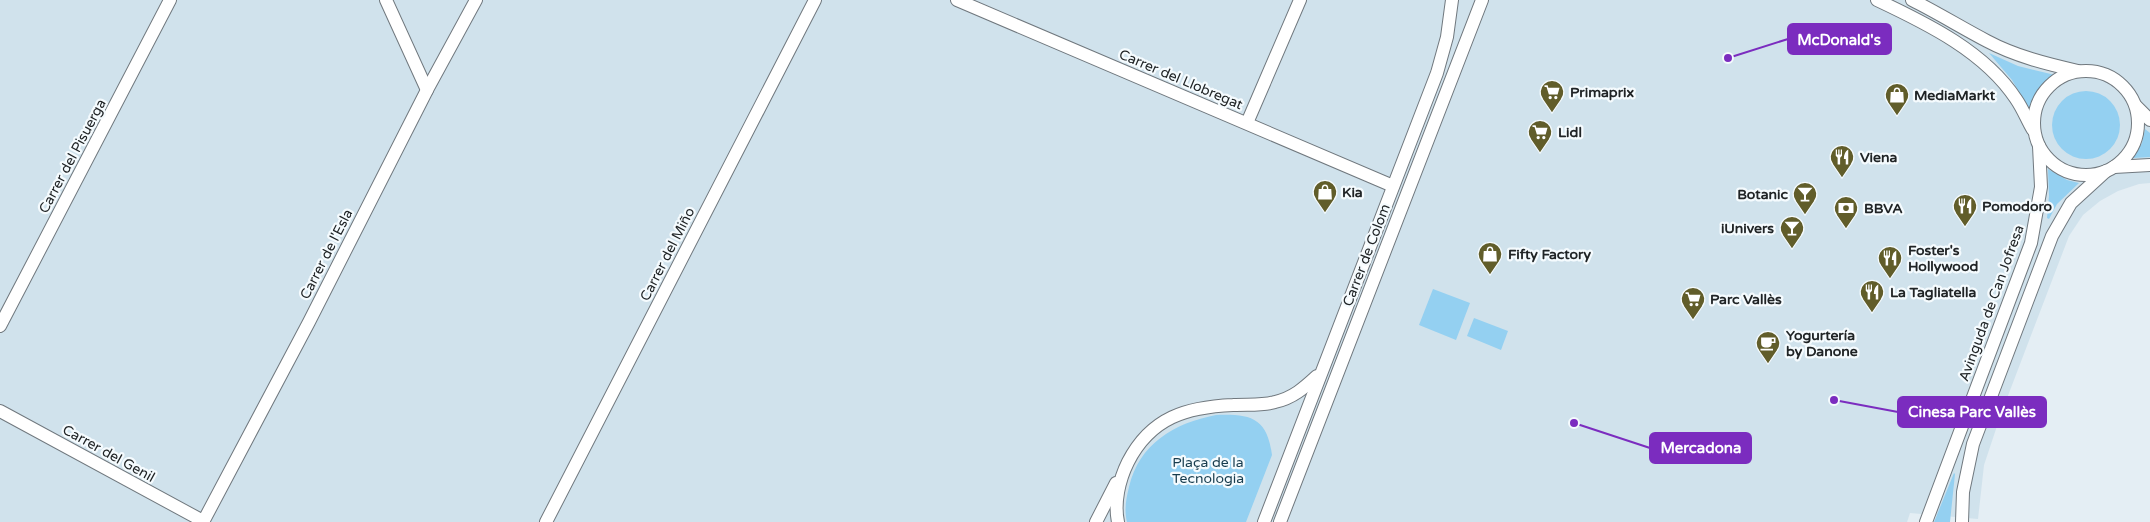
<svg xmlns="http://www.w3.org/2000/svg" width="2150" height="522" font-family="'Varela Round',sans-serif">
	<rect width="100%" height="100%" fill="#e4eef4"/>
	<polygon fill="#d0e2ec" points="0,0 2150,0 2150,183 2139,184 2118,191 2100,201 2083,215 2069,236 2001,414 1984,465 1978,519 1910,513 1907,522 0,522"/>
	<g fill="#94d0f1">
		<polygon points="1989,53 2018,66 2055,75 2041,87 2029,109 2012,80"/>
		<circle cx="2086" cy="125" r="34"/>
		<polygon points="2145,129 2150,133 2150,157 2133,158 2142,143"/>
		<polygon points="2048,169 2067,180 2079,183 2057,204 2049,219 2047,218 2049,196"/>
		<polygon points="1433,289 1470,303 1456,340 1419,325"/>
		<polygon points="1474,318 1508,331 1501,350 1467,336"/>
		<path d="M1216 415C1250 414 1267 417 1272 455L1246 522H1127C1124 510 1126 499 1129 487 1139 444 1174 423 1216 415Z"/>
		<polygon points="1954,473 1955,474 1950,522 1934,522"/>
	</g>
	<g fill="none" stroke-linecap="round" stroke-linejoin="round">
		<g stroke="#70787e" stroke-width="14">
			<g id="minor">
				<polyline points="386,0 427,90"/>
				<polyline points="957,0 1393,186"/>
				<path d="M1877 0C1928 24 1985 52 2016 99 2023 109 2027 120 2033 130"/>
				<path d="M1912 0C1938 13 1962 28 1987 41 2015 56 2047 64 2078 71"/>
				<circle cx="2086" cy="123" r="52"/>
				<polyline points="2136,106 2150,120"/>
				<polyline points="1247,123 1300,0"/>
				<polyline points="2114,167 2150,165"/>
				<polyline points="0,326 170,0"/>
				<polyline points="0,411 203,521"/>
				<polyline points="203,522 309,322 427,90 476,0"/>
				<polyline points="546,522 815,0"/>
				<polyline points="1096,522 1116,483"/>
				<path d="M1118 522C1114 503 1119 480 1128 462 1151 417 1187 407 1233 405 1247 404 1262 406 1275 402 1293 398 1304 388 1317 376"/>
				<polyline points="1264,522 1437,73 1447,37 1452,0"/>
				<polyline points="1280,522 1482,0"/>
				<polyline points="1926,522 2031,243 2041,187 2039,146"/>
				<polyline points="1962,522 1963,492 1973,444 2052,236 2071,203 2106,171"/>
			</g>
		</g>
		<use href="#minor" stroke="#fff" stroke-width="12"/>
	</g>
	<defs>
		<g id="supermarket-pin" transform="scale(1.25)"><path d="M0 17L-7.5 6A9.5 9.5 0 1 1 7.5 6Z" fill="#615d2a" stroke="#f5fbfe"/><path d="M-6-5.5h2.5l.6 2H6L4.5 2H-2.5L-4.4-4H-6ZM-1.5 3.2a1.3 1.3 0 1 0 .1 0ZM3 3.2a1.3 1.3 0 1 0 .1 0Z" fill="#fff"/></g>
		<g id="shop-pin" transform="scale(1.25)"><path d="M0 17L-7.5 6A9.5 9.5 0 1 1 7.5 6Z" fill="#615d2a" stroke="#f5fbfe"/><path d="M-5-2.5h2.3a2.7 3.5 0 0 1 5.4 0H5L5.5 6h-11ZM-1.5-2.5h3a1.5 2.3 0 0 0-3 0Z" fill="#fff"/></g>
		<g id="restaurant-pin" transform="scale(1.25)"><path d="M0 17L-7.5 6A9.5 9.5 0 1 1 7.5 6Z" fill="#615d2a" stroke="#f5fbfe"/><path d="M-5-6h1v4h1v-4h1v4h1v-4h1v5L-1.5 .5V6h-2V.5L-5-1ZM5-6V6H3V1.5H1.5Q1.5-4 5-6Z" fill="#fff"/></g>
		<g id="bar-pin" transform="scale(1.25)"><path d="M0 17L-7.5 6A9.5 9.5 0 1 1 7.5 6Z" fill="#615d2a" stroke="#f5fbfe"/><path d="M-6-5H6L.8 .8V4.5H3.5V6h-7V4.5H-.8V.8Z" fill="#fff"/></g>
		<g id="bank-pin" transform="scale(1.25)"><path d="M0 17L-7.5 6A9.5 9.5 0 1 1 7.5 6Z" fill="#615d2a" stroke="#f5fbfe"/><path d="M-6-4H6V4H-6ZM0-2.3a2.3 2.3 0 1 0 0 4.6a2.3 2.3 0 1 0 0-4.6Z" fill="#fff"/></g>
		<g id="cafe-pin" transform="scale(1.25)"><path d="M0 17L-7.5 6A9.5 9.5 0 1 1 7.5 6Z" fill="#615d2a" stroke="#f5fbfe"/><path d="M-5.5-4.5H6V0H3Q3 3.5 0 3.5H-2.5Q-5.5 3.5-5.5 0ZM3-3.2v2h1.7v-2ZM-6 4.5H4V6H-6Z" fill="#fff"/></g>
	</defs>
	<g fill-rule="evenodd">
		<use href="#supermarket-pin" x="1552" y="92"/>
		<use href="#shop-pin" x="1897" y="95"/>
		<use href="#supermarket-pin" x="1540" y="132"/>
		<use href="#restaurant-pin" x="1842" y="157"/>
		<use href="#shop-pin" x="1325" y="192"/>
		<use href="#bar-pin" x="1805" y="194"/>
		<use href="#restaurant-pin" x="1965" y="206"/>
		<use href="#bank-pin" x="1846" y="208"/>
		<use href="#bar-pin" x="1792" y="228"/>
		<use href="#shop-pin" x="1490" y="254"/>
		<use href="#restaurant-pin" x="1890" y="258"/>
		<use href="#restaurant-pin" x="1872" y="292"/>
		<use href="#supermarket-pin" x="1693" y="299"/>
		<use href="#cafe-pin" x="1768" y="343"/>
	</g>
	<g text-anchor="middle" stroke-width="4.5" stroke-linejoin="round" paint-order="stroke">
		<g font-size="14" fill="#202426" stroke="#f5fbfe">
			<text transform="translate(1181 79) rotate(23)" y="5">Carrer del Llobregat</text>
			<text transform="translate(72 156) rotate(-62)" y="5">Carrer del Pisuerga</text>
			<text transform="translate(326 254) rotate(-63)" y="5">Carrer de l'Esla</text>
			<text transform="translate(667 254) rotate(-63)" y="5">Carrer del Miño</text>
			<text transform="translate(1366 255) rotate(-69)" y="5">Carrer de Colom</text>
			<text transform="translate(1991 303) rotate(-70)" y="5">Avinguda de Can Jofresa</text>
			<text transform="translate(109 453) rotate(29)" y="5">Carrer del Genil</text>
		</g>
		<g font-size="14" font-weight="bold" fill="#202426" stroke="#f5fbfe" text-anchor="start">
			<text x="1570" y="97">Primaprix</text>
			<text x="1914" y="100">MediaMarkt</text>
			<text x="1558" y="137">Lidl</text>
			<text x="1860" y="162">Viena</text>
			<text x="1342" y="197">Kia</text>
			<text x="1788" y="199" text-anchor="end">Botanic</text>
			<text x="1982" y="211">Pomodoro</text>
			<text x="1864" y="213">BBVA</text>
			<text x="1774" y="233" text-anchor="end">iUnivers</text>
			<text x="1908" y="255">Foster's<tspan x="1908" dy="16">Hollywood</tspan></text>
			<text x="1508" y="259">Fifty Factory</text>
			<text x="1890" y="297">La Tagliatella</text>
			<text x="1710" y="304">Parc Vallès</text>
			<text x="1786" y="340">Yogurtería<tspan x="1786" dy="16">by Danone</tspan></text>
		</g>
		<g font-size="14" fill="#173c4e" stroke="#f5fbfe">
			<text x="1208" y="467">Plaça de la<tspan x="1208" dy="16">Tecnologia</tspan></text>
		</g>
	</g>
	<path fill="none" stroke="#7b2cbf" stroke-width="2" d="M1728 58L1788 39M1834 400L1898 412M1574 423L1650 448"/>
	<g fill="#7b2cbf" stroke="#f5fbfe" stroke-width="2">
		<circle cx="1728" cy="58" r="5"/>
		<circle cx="1834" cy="400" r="5"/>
		<circle cx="1574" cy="423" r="5"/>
	</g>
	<g fill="#7b2cbf" stroke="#7b2cbf" stroke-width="2">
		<rect x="1788" y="24" width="103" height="30" rx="5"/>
		<rect x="1898" y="397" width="148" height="30" rx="5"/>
		<rect x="1650" y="433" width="101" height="30" rx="5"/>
	</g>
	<g font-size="15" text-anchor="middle" font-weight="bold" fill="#fff">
		<text x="1839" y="45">McDonald's</text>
		<text x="1972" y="417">Cinesa Parc Vallès</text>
		<text x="1701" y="453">Mercadona</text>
	</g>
</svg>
